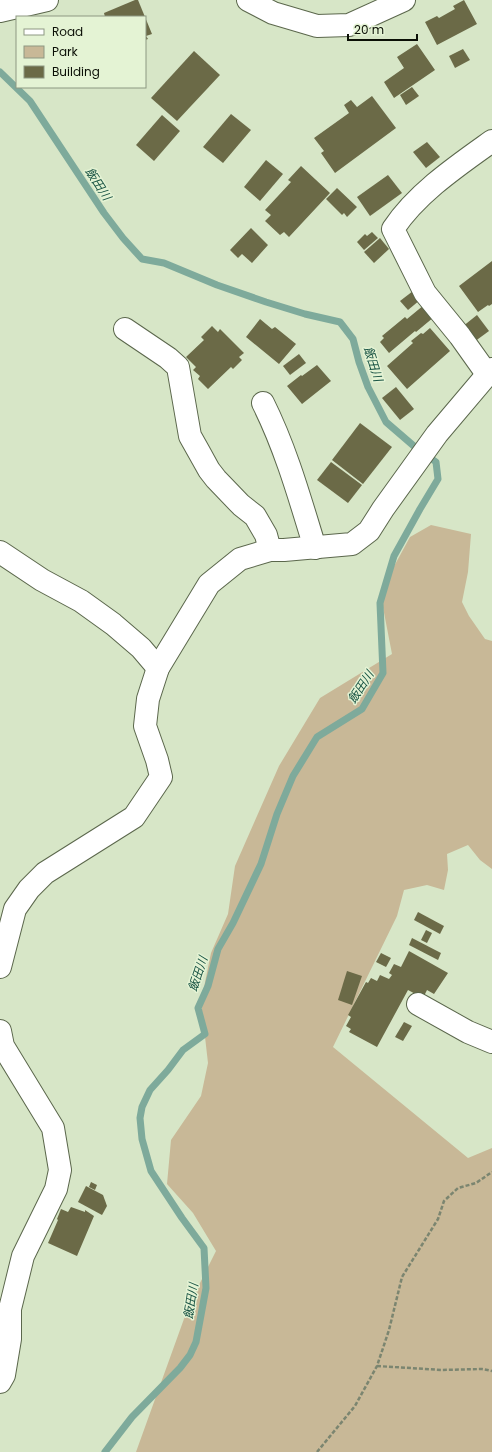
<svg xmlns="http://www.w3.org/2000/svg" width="492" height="1452" font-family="Poppins,'Noto Sans JP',sans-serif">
	<rect width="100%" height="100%" fill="#d7e6c7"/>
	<polygon fill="#c8b897" points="431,525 471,534 468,572 462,602 469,616 485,639 492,641 492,869 480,860 468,845 447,854 448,870 444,890 427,885 404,890 397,916 333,1047 468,1158 492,1148 492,1452 136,1452 189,1305 216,1251 193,1213 167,1184 171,1140 201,1096 208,1063 201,1002 211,953 228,914 235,866 279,766 320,698 392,654 380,592 410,537"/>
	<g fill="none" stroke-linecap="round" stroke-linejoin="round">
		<polyline stroke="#7eaa9b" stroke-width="7" points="0,72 30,101 104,213 123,238 142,259 164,263 217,285 266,302 305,314 340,322 353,339 359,362 368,387 386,422 415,447 436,462 438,479 420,509 394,556 380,603 383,673 362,709 317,737 293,776 277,814 261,864 233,923 218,949 208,986 198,1008 205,1034 183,1050 168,1070 150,1090 142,1107 140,1118 142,1139 151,1171 182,1218 204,1248 206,1288 196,1342 190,1355 180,1368 132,1417 105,1452"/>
	</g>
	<g fill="#6b6a47">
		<polygon points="135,0 138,0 145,17 105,17 104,13"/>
		<polygon points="464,0 477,24 437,45 425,22 437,16 439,18 455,9 453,6"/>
		<polygon points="145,17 152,34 146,36 148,39 145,40"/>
		<polygon points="417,44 435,70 394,98 384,82 404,68 397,57"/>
		<polygon points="463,49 470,60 455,68 449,56"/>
		<polygon points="194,51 220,75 177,121 151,98"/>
		<polygon points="412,87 419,96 406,105 400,95"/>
		<polygon points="372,96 396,128 335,173 321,153 324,151 314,138 349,113 344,105 351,100 357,107"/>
		<polygon points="231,114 251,130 223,163 203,147"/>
		<polygon points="162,115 180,131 154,161 136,145"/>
		<polygon points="427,142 440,157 426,168 413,152"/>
		<polygon points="266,160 283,174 260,201 244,187"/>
		<polygon points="301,166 330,193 289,237 284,232 280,235 265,221 271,215 265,210 291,182 288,180"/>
		<polygon points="388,175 402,193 370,216 357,197"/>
		<polygon points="337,188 357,207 347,217 344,213 342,215 326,199"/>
		<polygon points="251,228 268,245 252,263 242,254 238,258 230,250"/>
		<polygon points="372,232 378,238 364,250 357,242 365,234 367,236"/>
		<polygon points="380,238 389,249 374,263 364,252"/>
		<polygon points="492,261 492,304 489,306 488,305 478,312 459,286"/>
		<polygon points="413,291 420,300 408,310 400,301"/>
		<polygon points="424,305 434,317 416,332 415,331 389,353 380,342 384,338 382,336 405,317 407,319"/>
		<polygon points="477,315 489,331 474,342 462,327"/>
		<polygon points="260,319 272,329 275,327 296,344 279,364 246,337"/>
		<polygon points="212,326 218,332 220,329 244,353 239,357 242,360 233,369 231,367 208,389 198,379 200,376 193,370 196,367 186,357 204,340 201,337"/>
		<polygon points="430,328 450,351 407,389 387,366 413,343 411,341 421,333 423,334"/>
		<polygon points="299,354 306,363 290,375 283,366"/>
		<polygon points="317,365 331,381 302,404 287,386 301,375 302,376"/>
		<polygon points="396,387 414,409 400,420 382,398"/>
		<polygon points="360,423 392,447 363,484 332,460"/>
		<polygon points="331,462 362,485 348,503 317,480"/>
		<polygon points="418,912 444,926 440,934 414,920"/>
		<polygon points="426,930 432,933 427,943 421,940"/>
		<polygon points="412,938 441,953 438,960 409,945"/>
		<polygon points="409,951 448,973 434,994 427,990 423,998 408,990 377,1047 349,1032 351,1029 346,1026 351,1017 348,1015 366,982 368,983 371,978 377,981 380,975 389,979 392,975 389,973 394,964 401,967"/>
		<polygon points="381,953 391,958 386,967 376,962"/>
		<polygon points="347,971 362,976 352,1005 338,1000"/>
		<polygon points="404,1022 412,1026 403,1041 395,1037"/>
		<polygon points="91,1182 97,1185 95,1190 89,1187"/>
		<polygon points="86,1186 103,1195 107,1206 102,1215 78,1202"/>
		<polygon points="71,1207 85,1212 85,1210 94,1216 77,1256 48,1243 58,1220 57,1219 61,1209 68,1212"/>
	</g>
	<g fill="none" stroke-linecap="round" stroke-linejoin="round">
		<g stroke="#5b674c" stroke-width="24">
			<g id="minor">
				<polyline points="248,0 273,13 317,26 349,25 404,0"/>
				<polyline points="0,11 47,0"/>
				<polyline points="125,329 168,358 178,367 190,436 199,452 209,470 216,479 241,505 255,516 266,535 270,550"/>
				<path d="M487 374 460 336 425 293 393 229C417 193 457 166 492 141"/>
				<path d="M263 403C286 449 300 499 315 548"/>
				<polyline points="0,552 42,580 81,601 113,624 141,648 158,668"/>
				<polyline points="0,967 15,909 29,889 45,873 134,817 161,777 157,760 145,726 148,699 158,668 209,584 240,559 270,550 284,550 352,544 369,531 383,509 437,434 492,369"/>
				<polyline points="418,1004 468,1032 492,1042"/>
				<polyline points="0,1031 3,1046 53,1128 60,1170 56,1189 23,1256 10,1309 10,1339 4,1375 0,1382"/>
			</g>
		</g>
		<g stroke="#7b8570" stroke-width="2.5" stroke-dasharray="4 2" stroke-linecap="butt">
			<polyline points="377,1366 441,1370 482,1369 492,1371"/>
			<polyline points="317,1452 355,1406 377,1366 389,1330 402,1277 438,1219 444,1201 458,1188 476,1183 492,1172"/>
		</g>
		<use href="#minor" stroke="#fff" stroke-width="22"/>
	</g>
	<g text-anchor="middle" stroke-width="3" stroke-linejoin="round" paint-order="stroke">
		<g font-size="12" font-style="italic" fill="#1a5444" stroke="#e4f3d4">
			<text transform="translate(98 184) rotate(57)" y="4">飯田川</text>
			<text transform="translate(373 364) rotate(72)" y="4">飯田川</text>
			<text transform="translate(361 687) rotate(-57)" y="4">飯田川</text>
			<text transform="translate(198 974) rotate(-72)" y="4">飯田川</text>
			<text transform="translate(191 1301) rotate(-81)" y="4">飯田川</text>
		</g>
	</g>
	<rect x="16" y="16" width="130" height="72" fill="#e4f3d4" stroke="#8d9882"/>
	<rect x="24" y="29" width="20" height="6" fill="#ffffff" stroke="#8d9882"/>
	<text x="52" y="36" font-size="12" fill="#0b0f06">Road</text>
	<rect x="24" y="46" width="20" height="12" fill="#c8b897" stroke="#8d9882"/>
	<text x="52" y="56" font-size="12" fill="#0b0f06">Park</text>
	<rect x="24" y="66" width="20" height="12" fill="#6b6a47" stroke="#8d9882"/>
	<text x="52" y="76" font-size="12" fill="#0b0f06">Building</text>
	<path d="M348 34v6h69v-6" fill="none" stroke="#0b0f06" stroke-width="2"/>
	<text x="354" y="34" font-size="12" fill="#0b0f06" stroke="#e4f3d4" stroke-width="3" paint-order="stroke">20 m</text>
</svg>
